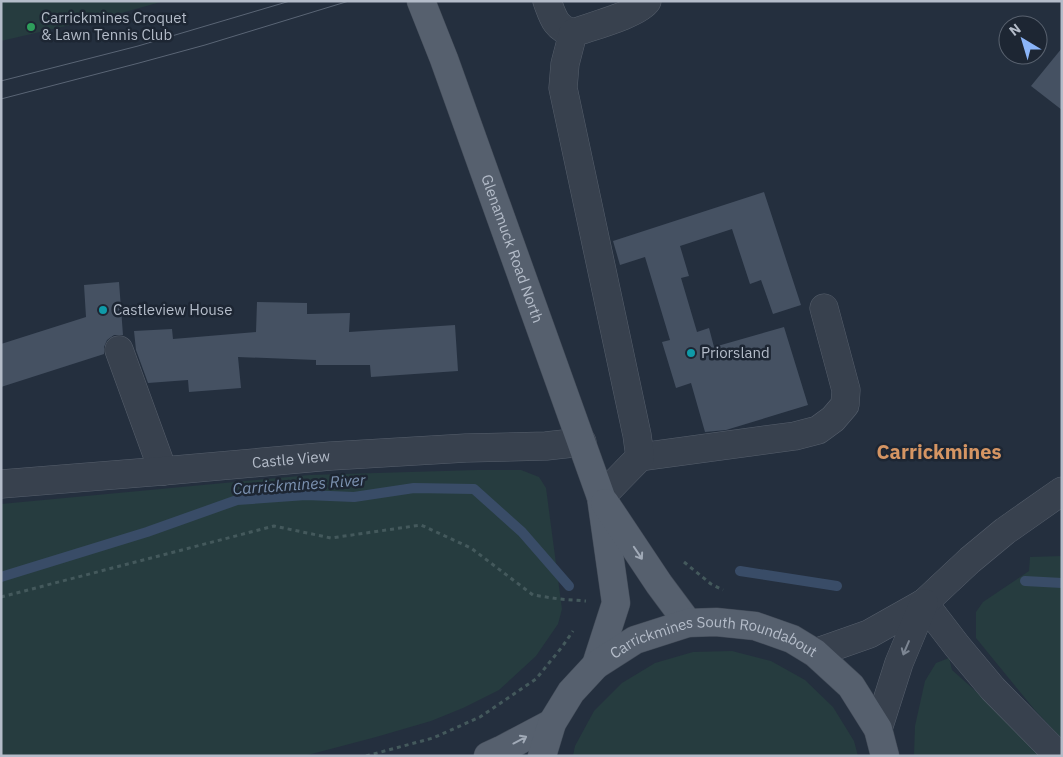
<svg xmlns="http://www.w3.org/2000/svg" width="1063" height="757" font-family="'IBM Plex Sans',sans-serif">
	<rect width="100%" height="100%" fill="#242f3e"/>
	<g fill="#263c3f">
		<polygon points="1,1 164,1 118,14 1,41"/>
		<polygon points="477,470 521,470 539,477 546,488 562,609 558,624 536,656 499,690 463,708 431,721 376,737 304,756 1,756 1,504 310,475"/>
		<polygon points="1062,556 1062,739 1034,709 976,638 976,612 983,602 1029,571 1030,557"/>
		<polygon points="732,651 771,661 805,680 833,707 854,741 858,756 573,756 575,746 594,711 622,683 655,663 693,652"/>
		<polygon points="949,658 952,670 988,702 1039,756 914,756 915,726 925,681 936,663"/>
	</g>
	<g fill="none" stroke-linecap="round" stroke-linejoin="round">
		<g stroke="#394c67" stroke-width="10">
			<polyline points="740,571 837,586"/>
			<polyline points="1,577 147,532 237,500 306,495 354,497 414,488 474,489 522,532 569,586"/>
			<polyline points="1025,581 1062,583"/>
		</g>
	</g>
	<g fill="#455162">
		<polygon points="1062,48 1062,110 1031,86"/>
		<polygon points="764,192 801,305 773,314 761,280 750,284 732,229 680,246 689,276 681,278 697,332 709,328 714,347 784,327 808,405 726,430 705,432 691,383 676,388 662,342 670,340 645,257 620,265 613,241"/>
		<polygon points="119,282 123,335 114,335 107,340 104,347 104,354 1,387 1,344 86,317 84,285"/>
		<polygon points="257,302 307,303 307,314 350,313 349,332 455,325 458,371 371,377 370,365 316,365 316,360 238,357 241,388 189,392 188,380 148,383 136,350 134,331 172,329 173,339 256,332"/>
	</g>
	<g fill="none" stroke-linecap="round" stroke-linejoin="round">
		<g stroke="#565f6c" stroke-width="29">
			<g id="minor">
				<path d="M547 1C553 17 555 28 573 33"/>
				<polyline points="119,350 163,471"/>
				<polyline points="640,457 795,436 818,430 833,419 845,405 846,390 824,308"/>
				<path id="s1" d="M1 484 163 471 331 456 466 448 546 446 582 442"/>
				<path d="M601 497 640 457 637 435 563 88 565 64 573 33C589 27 639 14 647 1"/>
				<polyline points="924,603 957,646 993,689 1059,756"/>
				<polyline points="815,653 869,634 924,603 970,560 1005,531 1062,491"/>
				<polyline points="878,729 899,663 924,603"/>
			</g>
		</g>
		<g stroke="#414a57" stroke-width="29">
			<g id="major">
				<path id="s2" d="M421 1 444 59 601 497 616 603 596 665"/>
				<polyline points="605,503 659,584 688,623"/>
				<polyline points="488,756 501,750 552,723"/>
				<path id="s3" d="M542 756 552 723 571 692 596 665 635 640 688 623 716 622 755 626 792 639 815 653 851 686 878 729 885 756"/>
			</g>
		</g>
		<g stroke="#44595c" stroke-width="3" stroke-dasharray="4 4" stroke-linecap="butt">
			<polyline points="684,562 711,584 723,590"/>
			<polyline points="1,597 274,526 331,538 421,525 471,548 533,595 559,599 586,601"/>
			<polyline points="366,756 433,738 480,717 536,679 562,647 573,631"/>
		</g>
		<use href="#minor" stroke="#38414e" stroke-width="28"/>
		<use href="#major" stroke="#56606e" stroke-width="28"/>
		<g stroke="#5a6575" stroke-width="1">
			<polyline points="1,81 138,46 290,1"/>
			<polyline points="1,99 139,63 205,45 349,1"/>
		</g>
	</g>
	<defs><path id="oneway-shaft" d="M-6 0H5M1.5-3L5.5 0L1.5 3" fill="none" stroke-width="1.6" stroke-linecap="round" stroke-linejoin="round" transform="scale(1.25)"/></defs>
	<g stroke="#a1aab7">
		<use href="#oneway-shaft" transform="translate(638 553) rotate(56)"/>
		<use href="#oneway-shaft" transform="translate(520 740) rotate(-28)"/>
	</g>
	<use stroke="#7c8592" href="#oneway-shaft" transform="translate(906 648) rotate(113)"/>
	<circle fill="#2e9e5b" stroke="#1d2633" stroke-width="2" cx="31" cy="27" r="5"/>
	<g fill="#0f9aa8" stroke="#1d2633" stroke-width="2">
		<circle cx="103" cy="310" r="5"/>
		<circle cx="691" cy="353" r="5"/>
	</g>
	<g text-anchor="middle" stroke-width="5" stroke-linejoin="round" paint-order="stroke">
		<g font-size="15" fill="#b4bcc9" stroke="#1d2633" text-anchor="start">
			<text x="41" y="23">Carrickmines Croquet<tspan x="41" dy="17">&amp; Lawn Tennis Club</tspan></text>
			<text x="113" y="315">Castleview House</text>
			<text x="701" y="358">Priorsland</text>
		</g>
		<g font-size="15" fill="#b4bcc9" stroke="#1d2633">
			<text dy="5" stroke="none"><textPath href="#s2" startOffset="264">Glenamuck Road North</textPath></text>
			<text dy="5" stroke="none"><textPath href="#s1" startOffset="291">Castle View</textPath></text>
			<text dy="5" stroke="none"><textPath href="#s3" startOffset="235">Carrickmines South Roundabout</textPath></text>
		</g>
		<g font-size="16" font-style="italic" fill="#7c92b1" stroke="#1d2633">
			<text transform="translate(299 484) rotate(-4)" y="6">Carrickmines River</text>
		</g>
		<g font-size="20" font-weight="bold" fill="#d59563" stroke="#1d2633">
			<text x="939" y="459">Carrickmines</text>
		</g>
	</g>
	<rect width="1063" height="757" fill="none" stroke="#b4bcc9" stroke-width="5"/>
	<g transform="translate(1023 40) rotate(322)"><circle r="24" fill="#1d2633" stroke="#59626f"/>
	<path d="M0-4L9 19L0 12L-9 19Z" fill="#8ab4f8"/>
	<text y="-8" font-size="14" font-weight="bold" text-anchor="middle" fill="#b4bcc9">N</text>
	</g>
</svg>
